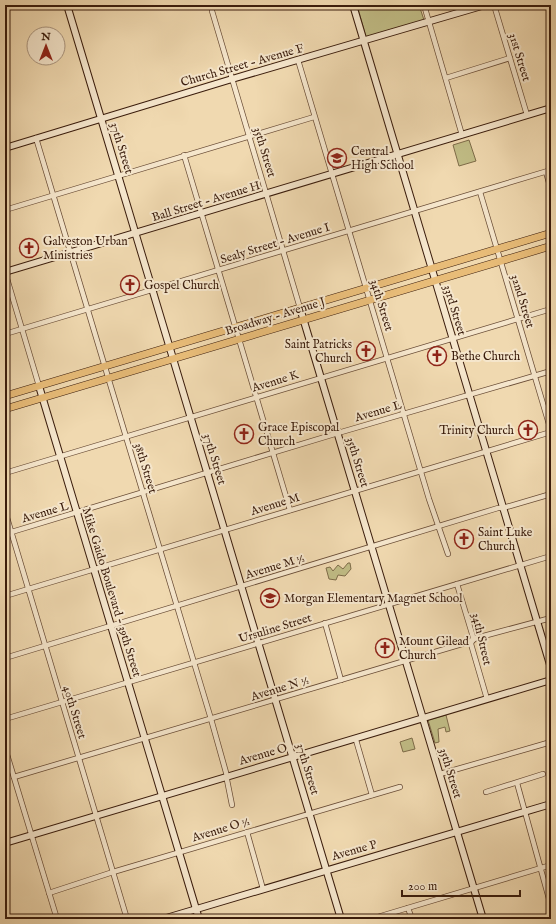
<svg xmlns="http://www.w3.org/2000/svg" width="556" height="924" font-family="'IM FELL English',serif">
	<rect width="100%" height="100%" fill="#f0d9b0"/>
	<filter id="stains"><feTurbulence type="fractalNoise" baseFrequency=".005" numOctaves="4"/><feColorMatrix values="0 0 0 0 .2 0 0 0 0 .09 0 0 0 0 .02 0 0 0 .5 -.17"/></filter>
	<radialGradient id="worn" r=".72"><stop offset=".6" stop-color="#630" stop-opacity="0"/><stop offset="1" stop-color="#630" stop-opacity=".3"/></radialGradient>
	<g fill="#c1bd86" stroke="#7e6c49">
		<polygon points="357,5 419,5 424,20 366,37"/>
		<polygon points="469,140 476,161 459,166 453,145"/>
		<polygon points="348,563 350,563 351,569 345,576 338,575 336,580 329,579 326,568 330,567 333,571 338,565 343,569"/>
		<polygon points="446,715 450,731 446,732 445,727 438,729 439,742 435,743 428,720"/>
		<polygon points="412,738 415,749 403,752 400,742"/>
	</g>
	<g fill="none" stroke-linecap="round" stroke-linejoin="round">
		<g stroke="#684b35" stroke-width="6">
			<g id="street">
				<polyline points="424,5 462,135"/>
				<polyline points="494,5 527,115"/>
				<polyline points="212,11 300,308"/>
				<polyline points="298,60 429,499 448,554"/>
				<polyline points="446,78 510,58"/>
				<polyline points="36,138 211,719 227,776 227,780 232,805"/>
				<polyline points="184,155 290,510"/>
				<polyline points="546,172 551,190"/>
				<polyline points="480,192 549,424 551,439"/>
				<polyline points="5,210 314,117"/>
				<polyline points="5,272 39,386"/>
				<polyline points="5,334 551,170"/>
				<polyline points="5,473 551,309"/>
				<polyline points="5,511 127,919"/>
				<polyline points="5,534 338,433 551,371"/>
				<polyline points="457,584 473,637 471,644 487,699"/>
				<polyline points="5,596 551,432"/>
				<polyline points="325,623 341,680"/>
				<polyline points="5,658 498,508 503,508 551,494"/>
				<polyline points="5,719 551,556"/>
				<polyline points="356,740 372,795"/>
				<polyline points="5,748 57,919"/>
				<polyline points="440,774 551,742"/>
				<polyline points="14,777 472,641 476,638 551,618"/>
				<polyline points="517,783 551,906"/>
				<polyline points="486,792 543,774"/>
				<polyline points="247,832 263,889"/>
				<polyline points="49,893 113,872 400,787"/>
				<polyline points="408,908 412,919"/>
				<polyline points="371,919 551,865"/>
			</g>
		</g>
		<g stroke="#3a1c0c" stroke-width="8">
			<g id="secondary">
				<polyline points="67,5 341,919"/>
				<polyline points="353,5 551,668"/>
				<polyline points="5,148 232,79 485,5"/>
				<polyline points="5,272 551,108"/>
				<polyline points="300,308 483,919"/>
				<polyline points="39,386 199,919"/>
				<polyline points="5,843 551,680"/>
				<polyline points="163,919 551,804"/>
			</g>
		</g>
		<g stroke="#3a1c0c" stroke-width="8">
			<g id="primary">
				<polyline points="5,396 551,233"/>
				<polyline points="5,409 551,246"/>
			</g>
		</g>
		<use href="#street" stroke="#f5e6cc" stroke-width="4.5"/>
		<use href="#secondary" stroke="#f5e6cc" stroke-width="6"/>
		<use href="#primary" stroke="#e8bc78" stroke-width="7"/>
	</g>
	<defs>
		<g id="school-ring" transform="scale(1)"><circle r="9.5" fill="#f5e6cc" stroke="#8f2418" stroke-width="1.5"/><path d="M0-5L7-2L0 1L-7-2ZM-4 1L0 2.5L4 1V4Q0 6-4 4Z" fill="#8f2418"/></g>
		<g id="church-ring" transform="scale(1)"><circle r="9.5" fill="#f5e6cc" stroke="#8f2418" stroke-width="1.5"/><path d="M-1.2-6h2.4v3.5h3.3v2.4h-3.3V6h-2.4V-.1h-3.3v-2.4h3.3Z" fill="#8f2418"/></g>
	</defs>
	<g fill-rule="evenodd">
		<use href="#school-ring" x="337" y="158"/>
		<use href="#church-ring" x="29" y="248"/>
		<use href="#church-ring" x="130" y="285"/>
		<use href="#church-ring" x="366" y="351"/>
		<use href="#church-ring" x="437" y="356"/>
		<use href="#church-ring" x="528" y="430"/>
		<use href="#church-ring" x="244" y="434"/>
		<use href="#church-ring" x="464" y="539"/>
		<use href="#school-ring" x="270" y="598"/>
		<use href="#church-ring" x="385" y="648"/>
	</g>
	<g text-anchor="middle" stroke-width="4" stroke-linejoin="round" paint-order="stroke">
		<g font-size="12" fill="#3a1c0c" stroke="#f5e6cc">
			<text transform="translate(520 57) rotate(73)" y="4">31st Street</text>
			<text transform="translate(242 65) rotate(-16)" y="4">Church Street - Avenue F</text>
			<text transform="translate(122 148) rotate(73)" y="4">37th Street</text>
			<text transform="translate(265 152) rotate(73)" y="4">35th Street</text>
			<text transform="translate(206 201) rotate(-17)" y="4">Ball Street - Avenue H</text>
			<text transform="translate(275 243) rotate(-17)" y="4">Sealy Street - Avenue I</text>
			<text transform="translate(523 301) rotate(73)" y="4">32nd Street</text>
			<text transform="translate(382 305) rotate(73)" y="4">34th Street</text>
			<text transform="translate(455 310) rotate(73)" y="4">33rd Street</text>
			<text transform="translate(275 316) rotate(-17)" y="4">Broadway - Avenue J</text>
			<text transform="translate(275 381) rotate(-17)" y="4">Avenue K</text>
			<text transform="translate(378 411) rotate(-16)" y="4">Avenue L</text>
			<text transform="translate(215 459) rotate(73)" y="4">37th Street</text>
			<text transform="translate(358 462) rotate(73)" y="4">35th Street</text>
			<text transform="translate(146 468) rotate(73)" y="4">38th Street</text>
			<text transform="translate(275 504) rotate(-17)" y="4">Avenue M</text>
			<text transform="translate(45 512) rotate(-16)" y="4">Avenue L</text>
			<text transform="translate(275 566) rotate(-17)" y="4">Avenue M ½</text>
			<text transform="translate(112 592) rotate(73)" y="4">Mike Gaido Boulevard - 39th Street</text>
			<text transform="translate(275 628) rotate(-17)" y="4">Ursuline Street</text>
			<text transform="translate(482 639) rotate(77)" y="4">34th Street</text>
			<text transform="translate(280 688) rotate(-17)" y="4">Avenue N ½</text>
			<text transform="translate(75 712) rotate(73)" y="4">40th Street</text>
			<text transform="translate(263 754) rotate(-16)" y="4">Avenue O</text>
			<text transform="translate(308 769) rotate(73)" y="4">37th Street</text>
			<text transform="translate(451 773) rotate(73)" y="4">35th Street</text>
			<text transform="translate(221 829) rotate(-17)" y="4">Avenue O ½</text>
			<text transform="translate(354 850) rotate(-16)" y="4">Avenue P</text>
		</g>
		<g font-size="12" fill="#3a1c0c" stroke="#f5e6cc" text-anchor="start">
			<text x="351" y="155">Central<tspan x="351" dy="14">High School</tspan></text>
			<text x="43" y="245">Galveston Urban<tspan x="43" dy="14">Ministries</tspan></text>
			<text x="144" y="289">Gospel Church</text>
			<text x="352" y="348" text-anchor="end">Saint Patricks<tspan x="352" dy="14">Church</tspan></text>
			<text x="451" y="360">Bethe Church</text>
			<text x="258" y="431">Grace Episcopal<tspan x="258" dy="14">Church</tspan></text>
			<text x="514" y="434" text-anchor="end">Trinity Church</text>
			<text x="478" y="536">Saint Luke<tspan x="478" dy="14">Church</tspan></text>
			<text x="284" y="602">Morgan Elementary Magnet School</text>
			<text x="399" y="645">Mount Gilead<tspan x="399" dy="14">Church</tspan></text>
		</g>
	</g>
	<rect width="556" height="924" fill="none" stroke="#f0d9b0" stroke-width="20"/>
	<rect x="6" y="6" width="544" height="912" fill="none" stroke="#3a1c0c" stroke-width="2"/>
	<rect x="10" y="10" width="536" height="904" fill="none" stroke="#3a1c0c"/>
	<g transform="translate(46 46)"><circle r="19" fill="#f5e6cc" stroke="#aa957f"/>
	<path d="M0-3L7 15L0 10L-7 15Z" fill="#8f2418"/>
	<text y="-6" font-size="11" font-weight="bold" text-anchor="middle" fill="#3a1c0c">N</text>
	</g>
	<path d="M402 890v6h118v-6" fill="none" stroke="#3a1c0c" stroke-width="2"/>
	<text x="408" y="890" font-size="12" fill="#3a1c0c" stroke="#f5e6cc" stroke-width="3" paint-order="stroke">200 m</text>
	<rect width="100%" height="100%" filter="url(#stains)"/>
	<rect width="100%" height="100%" fill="url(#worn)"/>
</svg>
